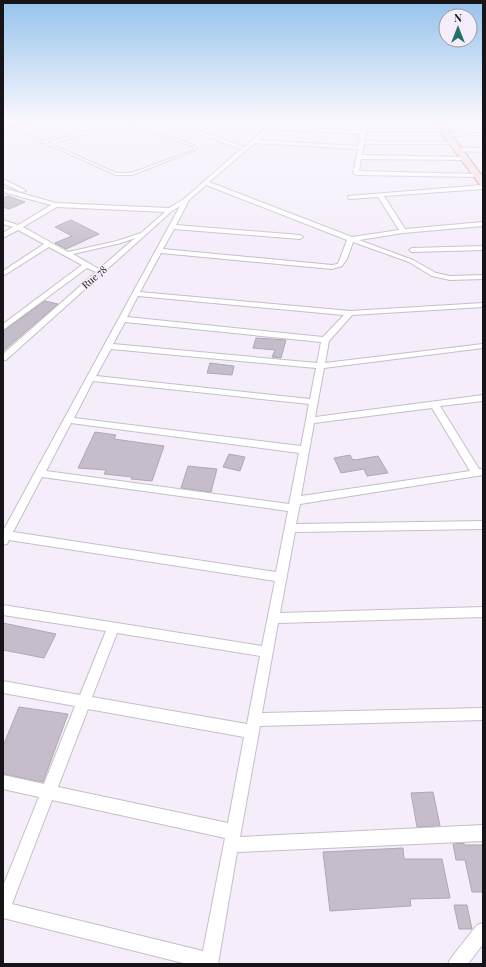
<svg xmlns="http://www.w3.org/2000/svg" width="486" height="967" font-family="'Playfair Display',serif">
	<rect width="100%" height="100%" fill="#f5edfa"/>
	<g fill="#c5beca" stroke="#afa8b3">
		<polygon points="8,196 25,202 9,209 3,207 3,198"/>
		<polygon points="71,220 99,234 66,249 55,243 72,236 55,227"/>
		<polygon points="45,301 58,304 3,351 3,331"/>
		<polygon points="256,338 286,340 281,358 272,357 275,350 253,348"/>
		<polygon points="210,363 234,366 232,375 207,373"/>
		<polygon points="95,432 116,435 114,439 164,446 152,481 131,479 132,477 104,474 106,470 78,468"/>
		<polygon points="229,454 245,457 240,471 223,467"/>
		<polygon points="350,455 352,459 355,460 378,456 388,473 367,476 364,469 341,473 334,458"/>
		<polygon points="188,466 217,469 211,492 181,488"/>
		<polygon points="3,623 56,634 44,658 3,650"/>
		<polygon points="19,707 68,714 43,782 3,774 3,746"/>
		<polygon points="433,792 440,826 417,827 411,793"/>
		<polygon points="464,843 464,845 483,845 483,892 472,892 465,860 456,860 453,844"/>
		<polygon points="403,848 404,859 442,859 450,898 410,899 411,906 330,911 323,852"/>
		<polygon points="454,905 467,905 472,929 459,929"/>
	</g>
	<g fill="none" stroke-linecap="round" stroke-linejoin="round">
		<g stroke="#c5beca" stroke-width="2">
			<path id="lane" d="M119 122 135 125 196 146V150L132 175H116L52 146 50 147V146L43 142 41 143V142L14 129 16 128 43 141 59 136V138L46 142 51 144 53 141ZM119 124 134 126 194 147V150L131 173H116L53 145 55 143Z"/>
		</g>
		<g stroke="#c5beca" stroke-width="2">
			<g id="street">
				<polygon points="35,122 42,122 3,133 3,131"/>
				<path d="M167 122H173L213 136 234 122H239L217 137 244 147 273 122H278L274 126 361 131 363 122H367L366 129H447L445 131H366L364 141 453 142 455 143 453 144H364L362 155 464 157 467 159 466 160 361 159 359 171 477 174 479 175V177L356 175 353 173 358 149 255 143 209 182 352 237 399 230 378 197 350 199 348 198V196L483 185V189L384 196 405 229 483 222V226L403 233 359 240 413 260 436 273 450 276 483 275V279L450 280 432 276 409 262 353 242 347 259 342 266 332 269 161 253 140 292 350 311 483 303V307L352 315 329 341 325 363 483 344V348L324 368 315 417 483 395V401L440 406 479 469H483V475L300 504 296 524 483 521V529L295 532 280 613 483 607V617L278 623 262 713 483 708V720L260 726 240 837 483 825V841L237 852 218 964H187L3 918V886L39 797 3 789V775L44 784 75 706 3 693V681L80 695 106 631 3 615V605L262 646 275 581 9 540 7 544 3 545V531L180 206 172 211 6 360H3V354L96 272 87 268 3 330V324L82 265 49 247 3 276V271L44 244 18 230 3 238V233L13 227 3 224V220L18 225 51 205 3 192V188L56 203 169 208 184 199 241 149ZM271 129 360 134 358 146 258 140ZM206 185 347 240 338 264 332 265 163 249 174 229 300 239 303 237 300 235 176 225 189 200ZM57 207 165 212 141 233 117 241 68 252 23 227ZM135 238 99 269 73 254 121 243ZM138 296 344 315 323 337 127 317ZM125 322 321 342 317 363 113 344ZM111 349 316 368 310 399 96 376ZM93 381 309 404 301 446 74 418ZM432 408 470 471 301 496 314 423ZM71 423 299 453 289 504 46 471ZM42 477 288 511 276 572 13 532ZM117 633 260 656 247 724 92 697ZM88 709 244 737 228 823 58 787ZM52 800 225 838 203 951 12 904Z"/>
				<polygon points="413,122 442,122 443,123 441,124 415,123"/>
				<polygon points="479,122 483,122 483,125"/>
				<polygon points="483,133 483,135 447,136 445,135 447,134"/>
				<polygon points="458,148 483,148 483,152 456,151 456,149"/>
				<polygon points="3,179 25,190 26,191 21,192 3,183"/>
				<polygon points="483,246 483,250 412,252 409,250 412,248"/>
				<polygon points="483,923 483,944 468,964 448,964 451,958 477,925"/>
			</g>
		</g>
		<g stroke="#a78689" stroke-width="2">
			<polygon id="primary" points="436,122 444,122 451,134 483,177 483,186 480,185 444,137"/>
		</g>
		<g stroke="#a78689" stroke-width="2">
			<polygon id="highway" points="12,122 25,122 24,124 3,130 3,124"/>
		</g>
		<use href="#lane" fill="#fff" fill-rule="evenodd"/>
		<use href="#street" fill="#fff" fill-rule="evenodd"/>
		<use href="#primary" fill="#f9dcdd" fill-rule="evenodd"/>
		<use href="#highway" fill="#f5c4c6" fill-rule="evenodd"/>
	</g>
	<linearGradient id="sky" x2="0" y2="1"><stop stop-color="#95c3ec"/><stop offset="0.47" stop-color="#faf7fd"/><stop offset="1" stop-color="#faf7fd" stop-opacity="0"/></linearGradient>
	<rect width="486" height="257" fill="url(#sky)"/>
	<g text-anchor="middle" stroke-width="3.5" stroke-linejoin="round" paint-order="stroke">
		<g font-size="10" fill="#171419" stroke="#f5edfa">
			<text transform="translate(94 277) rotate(-41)" y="4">Rue 78</text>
		</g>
	</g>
	<rect width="486" height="967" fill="none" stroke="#171419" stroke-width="8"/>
	<g transform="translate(458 28)"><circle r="19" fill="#f5edfa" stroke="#9c96a0"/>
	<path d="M0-3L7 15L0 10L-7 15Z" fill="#256f6a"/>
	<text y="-6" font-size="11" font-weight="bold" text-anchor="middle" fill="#171419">N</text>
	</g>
</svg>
